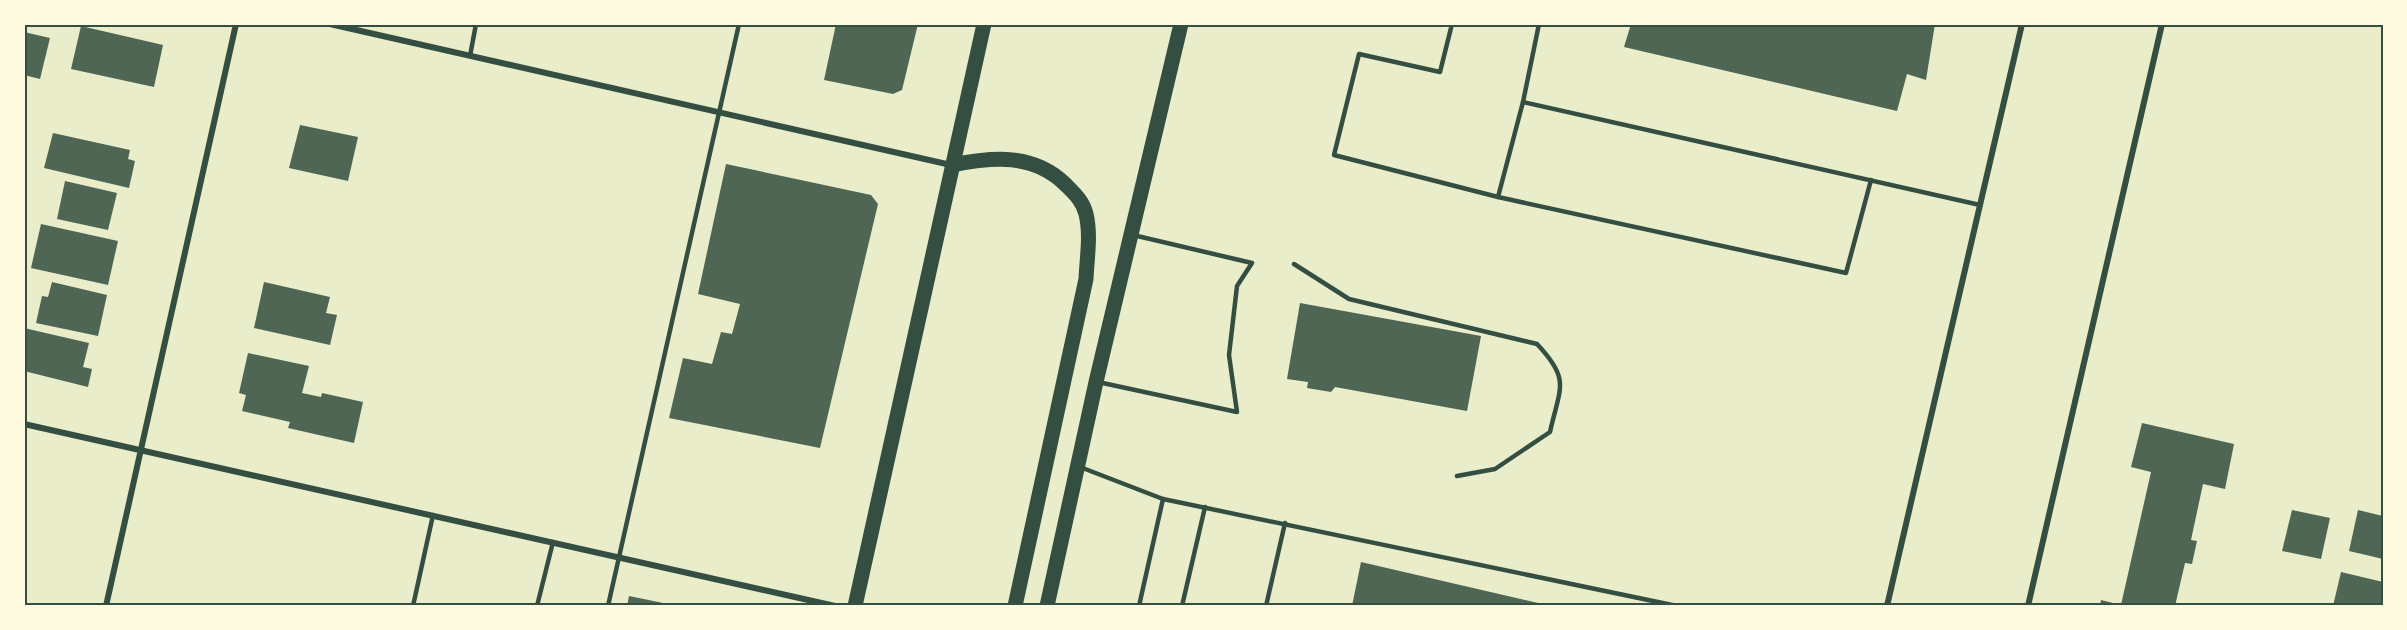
<svg xmlns="http://www.w3.org/2000/svg" width="2407" height="630" font-family="'Sofia Sans Condensed',sans-serif">
	<rect width="100%" height="100%" fill="#e9edc9"/>
	<g fill="#4f6655">
		<polygon points="836,24 918,24 902,90 893,94 824,80"/>
		<polygon points="1631,24 1935,24 1926,80 1907,74 1897,111 1624,47"/>
		<polygon points="81,26 163,45 154,87 71,69"/>
		<polygon points="24,32 50,38 40,79 24,75"/>
		<polygon points="300,125 358,137 348,181 289,168"/>
		<polygon points="53,133 130,150 128,159 135,161 129,188 44,168"/>
		<polygon points="726,164 871,195 878,204 820,448 669,418 683,358 712,364 721,332 732,334 740,304 698,294"/>
		<polygon points="65,181 117,193 108,230 57,219"/>
		<polygon points="41,224 118,241 108,285 31,268"/>
		<polygon points="52,282 107,295 98,336 36,323 42,296 48,297"/>
		<polygon points="264,282 330,297 326,313 337,315 330,345 254,328"/>
		<polygon points="1300,303 1481,336 1467,411 1335,387 1331,392 1307,388 1308,382 1287,379"/>
		<polygon points="24,328 89,343 83,367 92,369 88,387 24,371"/>
		<polygon points="248,353 309,366 302,393 321,397 322,393 363,402 354,443 288,428 290,422 242,411 246,395 239,393"/>
		<polygon points="2142,423 2234,444 2225,489 2203,484 2191,540 2197,541 2192,564 2185,563 2175,606 2100,606 2101,600 2121,605 2151,472 2131,467"/>
		<polygon points="2292,510 2330,518 2321,559 2282,551"/>
		<polygon points="2358,510 2383,516 2383,559 2349,551"/>
		<polygon points="1361,562 1547,605 1547,606 1352,606"/>
		<polygon points="2341,572 2383,582 2383,606 2333,606"/>
		<polygon points="629,596 673,605 673,606 627,606"/>
	</g>
	<g fill="none" stroke-linecap="round" stroke-linejoin="round">
		<g stroke="#344e41" stroke-width="4.5">
			<polyline points="1452,24 1440,72 1359,54 1334,155 1498,197 1523,102"/>
			<polyline points="1539,24 1523,102 1980,205"/>
			<polyline points="470,56 476,24"/>
			<polyline points="1498,197 1846,273 1871,180"/>
			<path d="M1294 264 1349 299 1537 344C1571 380 1560 387 1550 432L1495 469 1457 476"/>
			<polyline points="1098,382 1237,412 1229,355 1237,286 1252,263 1133,235"/>
			<polyline points="1080,467 1163,499 1677,606"/>
			<polyline points="413,606 433,515"/>
			<polyline points="537,606 553,542"/>
			<polyline points="608,606 739,24"/>
			<polyline points="1139,606 1163,499"/>
			<polyline points="1182,606 1205,507"/>
			<polyline points="1266,606 1285,523"/>
		</g>
		<g stroke="#344e41" stroke-width="6">
			<polyline points="330,24 951,165"/>
			<polyline points="24,424 835,606"/>
			<polyline points="106,606 236,24"/>
			<polyline points="1887,606 2022,24"/>
			<polyline points="2028,606 2162,24"/>
		</g>
		<g stroke="#344e41" stroke-width="15">
			<path d="M952 165C993 157 1033 153 1065 184 1074 193 1083 201 1086 214 1091 235 1087 257 1086 279L1015 606"/>
			<polyline points="855,606 984,24"/>
			<polyline points="1047,606 1096,382 1181,24"/>
		</g>
	</g>
	<rect width="2407" height="630" fill="none" stroke="#fefae0" stroke-width="51"/>
	<rect x="26" y="26" width="2356" height="578" fill="none" stroke="#344e41" stroke-width="2"/>
</svg>
